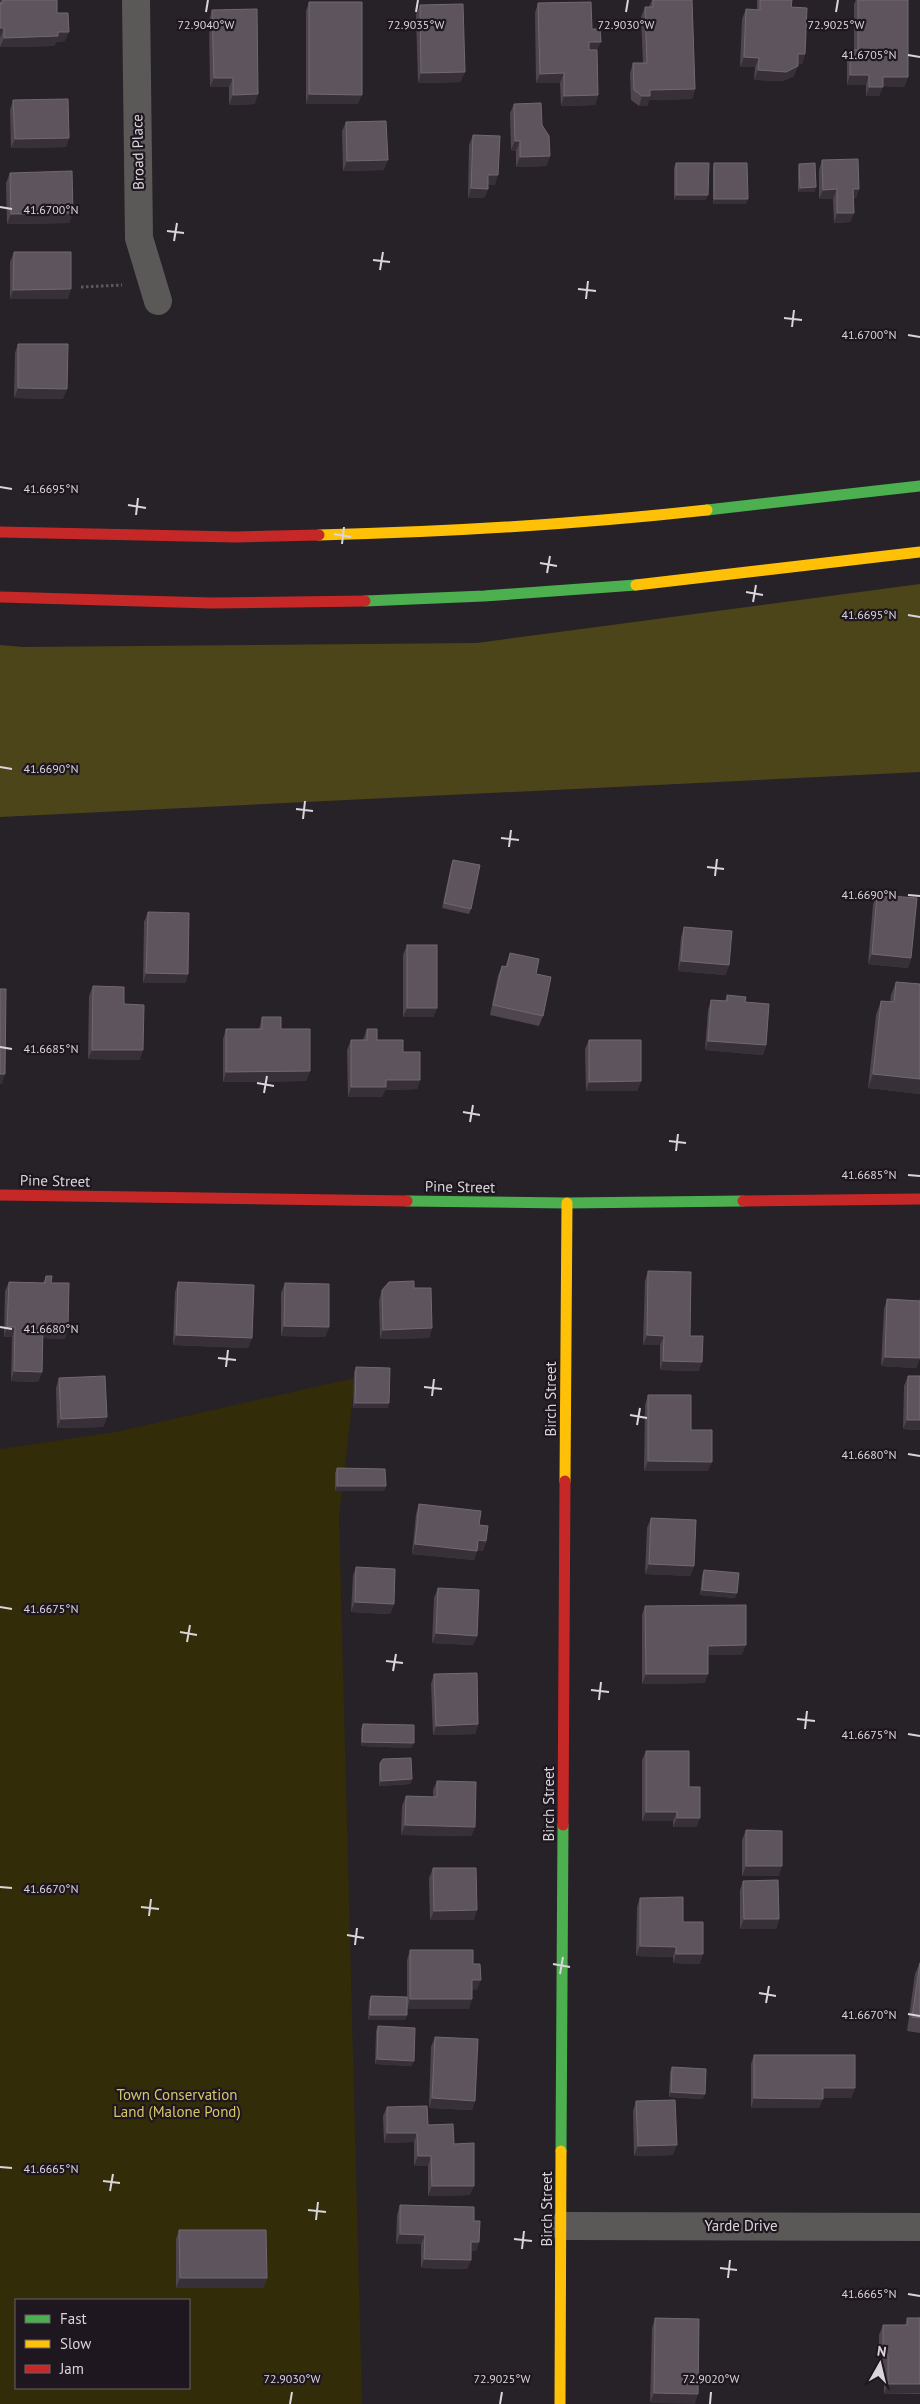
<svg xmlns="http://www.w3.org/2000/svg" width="920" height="2404" font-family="'PT Sans',sans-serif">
	<rect width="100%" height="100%" fill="#272227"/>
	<path fill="#332c09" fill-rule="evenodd" d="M355 1378 339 1517 362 2404H0V1449L116 1432ZM16 2300H189V2388H16Z"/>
	<polygon fill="#4c4519" points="920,584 920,772 0,817 0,645 23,647 477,643"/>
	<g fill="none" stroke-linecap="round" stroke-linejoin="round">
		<polyline stroke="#5c595a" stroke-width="3" stroke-dasharray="2.5 2.5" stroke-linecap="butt" points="81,287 122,285"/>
		<g stroke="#5a5958" stroke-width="28">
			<polyline points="136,0 139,238 158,301"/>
			<polyline points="562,2226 920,2227"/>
		</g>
		<g stroke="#4caf50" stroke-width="11">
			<polyline points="707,510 920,486"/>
			<polyline points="365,601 484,596 636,585"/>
			<polyline points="407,1201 567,1203 743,1201"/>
			<polyline points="561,2151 563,1825"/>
		</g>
		<g stroke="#ffc107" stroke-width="11">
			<path d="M319 535C449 532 578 524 707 510"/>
			<polyline points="636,585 920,552"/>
			<polyline points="565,1481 567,1203"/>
			<polyline points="560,2404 561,2151"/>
		</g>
		<g stroke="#c62828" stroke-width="11">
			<polyline points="0,532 235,537 319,535"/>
			<polyline points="0,597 211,603 365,601"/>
			<polyline points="0,1195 407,1201"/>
			<polyline points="743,1201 920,1199"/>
			<polyline points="563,1825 565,1481"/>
		</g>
	</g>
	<g fill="#4e454f">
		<polygon points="1,0 57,0 57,13 65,41 56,42 54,46 0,47 0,2"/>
		<polygon points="652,0 692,0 695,89 692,99 649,100 647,106 639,106 631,100 630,73 633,63 643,63 641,17 645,7 649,7"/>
		<polygon points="757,0 792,0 791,7 805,54 802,64 798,63 794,76 783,81 754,80 755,67 740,67 742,19 746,9 757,10"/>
		<polygon points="856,0 908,0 908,77 904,87 883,86 879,96 866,96 866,85 847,85 847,60 850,50 854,50 854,4"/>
		<polygon points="309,2 358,104 306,104 306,11"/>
		<polygon points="538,3 592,29 598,95 595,105 561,106 560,83 536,83 535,13"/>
		<polygon points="420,5 461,82 418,83 416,15"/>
		<polygon points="212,10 255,104 229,105 229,87 210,87 209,20"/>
		<polygon points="13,100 69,138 66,147 11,148 10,110"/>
		<polygon points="514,104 542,125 550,156 546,166 516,167 516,151 511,150 510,113"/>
		<polygon points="346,122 384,170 343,171 342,131"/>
		<polygon points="473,135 495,185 488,184 488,189 484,198 468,198 469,145"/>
		<polygon points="822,160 859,189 856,198 853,198 854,213 850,222 834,223 833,199 819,199 819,170"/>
		<polygon points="676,163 706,200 674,200 674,168"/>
		<polygon points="714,163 746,204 713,204 713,168"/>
		<polygon points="799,164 815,192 798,192 798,169"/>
		<polygon points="10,173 73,213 69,223 7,224 6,183"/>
		<polygon points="14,252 68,299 10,299 10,262"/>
		<polygon points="18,344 63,399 14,398 15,353"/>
		<polygon points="453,860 471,909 469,914 442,908 451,865"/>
		<polygon points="877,895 911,958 908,968 868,964 873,904"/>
		<polygon points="148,912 188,974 185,983 143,983 144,922"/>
		<polygon points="684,927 726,975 678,971 681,937"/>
		<polygon points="407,945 437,1008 433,1017 403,1017 403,955"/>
		<polygon points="510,953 543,1016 539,1026 490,1015 498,975 502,966 505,967"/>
		<polygon points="896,982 920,984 920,1094 868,1088 876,1015 881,1001 890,1002 891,995"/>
		<polygon points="93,986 124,1004 140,1060 88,1059 89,996"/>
		<polygon points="727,995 745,1002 766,1045 763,1055 705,1050 708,1010 711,1000 725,1001"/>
		<polygon points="262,1017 310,1071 306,1081 223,1082 223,1039 226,1029 259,1029"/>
		<polygon points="367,1029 377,1040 403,1052 420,1080 417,1089 385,1090 382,1097 348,1097 347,1050 351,1040 363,1040"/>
		<polygon points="589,1040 641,1081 637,1091 586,1091 585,1049"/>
		<polygon points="648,1271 699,1371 660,1370 660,1345 643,1345 645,1281"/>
		<polygon points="46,1276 51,1283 65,1339 43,1338 42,1372 38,1382 11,1381 12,1337 4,1337 5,1291 9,1282 43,1283"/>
		<polygon points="178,1282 252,1338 248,1348 173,1345 175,1292"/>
		<polygon points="285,1283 329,1327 325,1337 281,1336 281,1293"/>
		<polygon points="414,1288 432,1328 429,1338 380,1339 379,1300 382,1290"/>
		<polygon points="920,1298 920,1358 916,1368 881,1366 884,1309 887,1299 919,1301"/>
		<polygon points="356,1367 388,1408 353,1408 354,1372"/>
		<polygon points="908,1376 920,1376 920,1430 903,1429 904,1386"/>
		<polygon points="59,1378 107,1417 103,1427 57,1428 56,1388"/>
		<polygon points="648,1395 691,1430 708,1471 644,1471 645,1405"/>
		<polygon points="337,1468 386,1486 384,1491 335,1491 335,1473"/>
		<polygon points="419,1504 479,1525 486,1541 483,1551 477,1550 474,1560 412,1554 416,1514"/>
		<polygon points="651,1518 694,1566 690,1576 645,1574 647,1528"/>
		<polygon points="356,1567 394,1604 390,1614 351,1612 353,1576"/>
		<polygon points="704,1570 735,1598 700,1595 702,1575"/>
		<polygon points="438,1588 477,1636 473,1645 432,1643 434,1598"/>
		<polygon points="645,1606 742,1655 708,1655 705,1683 642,1684 642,1615"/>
		<polygon points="434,1674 478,1724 475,1734 433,1735 431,1684"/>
		<polygon points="363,1724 412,1748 361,1746 361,1729"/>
		<polygon points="646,1751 689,1787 700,1818 696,1827 673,1827 673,1821 642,1821 642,1760"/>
		<polygon points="380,1763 412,1779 410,1784 379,1786 379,1768"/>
		<polygon points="437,1781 475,1827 471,1836 401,1835 402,1806 406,1796 433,1797 433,1790"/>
		<polygon points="746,1830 779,1876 742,1876 742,1840"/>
		<polygon points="433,1868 474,1920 430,1920 429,1878"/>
		<polygon points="743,1881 779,1919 776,1929 740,1929 740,1890"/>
		<polygon points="640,1898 683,1922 700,1964 673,1963 673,1957 636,1956 637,1907"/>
		<polygon points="410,1950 473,1964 477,1990 472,1990 469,2009 407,2009 407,2015 405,2020 368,2020 369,2001 371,1996 407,1997 407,1960"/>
		<polygon points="920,1962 920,2033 907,2031 915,1974"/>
		<polygon points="378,2026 412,2066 375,2064 376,2031"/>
		<polygon points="435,2037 475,2101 472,2110 429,2108 431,2047"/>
		<polygon points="754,2055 855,2088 851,2098 823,2098 819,2108 751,2108 751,2064"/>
		<polygon points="672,2067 703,2099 669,2097 670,2072"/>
		<polygon points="636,2101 673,2155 634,2156 633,2111"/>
		<polygon points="387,2107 428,2125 454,2144 470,2195 428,2196 428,2166 414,2166 414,2142 384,2143 383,2116"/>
		<polygon points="400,2205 474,2221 479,2242 476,2251 471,2251 471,2260 467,2269 421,2268 421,2244 396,2244 397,2215"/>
		<polygon points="179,2230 267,2278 263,2288 176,2288 176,2239"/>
		<polygon points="655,2318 699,2319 650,2403 652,2328"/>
		<polygon points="907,2318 920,2394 884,2394 884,2365 879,2362 879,2335 883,2325 905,2325"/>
	</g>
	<g fill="#383039">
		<polygon points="0,28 4,28 0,38"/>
		<polygon points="58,32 69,32 65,41 56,42 54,46 0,47 4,38"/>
		<polygon points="589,42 601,42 597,51 585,51"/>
		<polygon points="798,54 805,54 802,64 795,63"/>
		<polygon points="744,57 759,58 755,67 740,67"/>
		<polygon points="798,66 794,76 783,81 754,80 758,70"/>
		<polygon points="465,72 461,82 418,83 421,73"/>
		<polygon points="564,73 560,83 536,83 540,74"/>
		<polygon points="850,75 869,75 866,85 847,85"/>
		<polygon points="883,77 908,77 904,87 879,86"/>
		<polygon points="214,78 233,78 229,87 210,87"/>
		<polygon points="869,87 883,87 879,96 866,96"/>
		<polygon points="695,89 692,99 649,100 647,106 639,106 642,96 650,90"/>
		<polygon points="258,94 255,104 229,105 233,95"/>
		<polygon points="309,94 362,95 358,104 306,104"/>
		<polygon points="598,95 595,105 561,106 564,96"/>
		<polygon points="69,138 66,147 11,148 15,139"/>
		<polygon points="515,141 520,141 516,151 511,150"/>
		<polygon points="550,156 546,166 516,167 520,157"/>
		<polygon points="388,160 384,170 343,171 347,161"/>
		<polygon points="488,175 498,175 495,185 484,184"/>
		<polygon points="816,187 815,192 798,192 800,188"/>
		<polygon points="471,188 488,189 484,198 468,198"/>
		<polygon points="837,189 833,199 819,199 823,190"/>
		<polygon points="853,189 859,189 856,198 850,199"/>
		<polygon points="676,195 708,195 706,200 674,200"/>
		<polygon points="714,199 748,199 746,204 713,204"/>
		<polygon points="73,213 69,223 7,224 11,214"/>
		<polygon points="837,213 854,213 850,222 834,223"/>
		<polygon points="71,289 68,299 10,299 13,290"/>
		<polygon points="18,388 67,389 63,399 14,398"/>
		<polygon points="872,954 911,958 908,968 868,964"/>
		<polygon points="681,961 729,965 726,975 678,971"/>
		<polygon points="146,973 188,974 185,983 143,983"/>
		<polygon points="407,1008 437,1008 433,1017 403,1017"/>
		<polygon points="708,1041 766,1045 763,1055 705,1050"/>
		<polygon points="92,1050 143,1050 140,1060 88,1059"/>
		<polygon points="310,1071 306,1081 223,1082 226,1072"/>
		<polygon points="0,1074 5,1074 2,1084 0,1084"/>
		<polygon points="873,1074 920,1079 920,1094 868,1088"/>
		<polygon points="386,1080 420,1080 417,1089 385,1090 382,1097 348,1097 351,1087"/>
		<polygon points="641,1081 637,1091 586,1091 589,1082"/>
		<polygon points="284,1326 329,1327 325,1337 281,1336"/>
		<polygon points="7,1327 15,1327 12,1337 4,1337"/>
		<polygon points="43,1328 68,1329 65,1339 40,1338"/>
		<polygon points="432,1328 429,1338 380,1339 383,1330"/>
		<polygon points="176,1335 252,1338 248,1348 173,1345"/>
		<polygon points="647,1335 664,1336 660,1345 643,1345"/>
		<polygon points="885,1357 920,1358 916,1368 881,1366"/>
		<polygon points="663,1361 702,1362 699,1371 660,1370"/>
		<polygon points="14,1371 42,1372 38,1382 11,1381"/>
		<polygon points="355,1403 389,1403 388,1408 353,1408"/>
		<polygon points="107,1417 103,1427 57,1428 61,1419"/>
		<polygon points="907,1420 920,1420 920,1430 903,1429"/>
		<polygon points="648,1461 712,1462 708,1471 644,1471"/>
		<polygon points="337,1486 386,1486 384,1491 335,1491"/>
		<polygon points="478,1540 486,1541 483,1551 475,1550"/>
		<polygon points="415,1544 477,1551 474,1560 412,1554"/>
		<polygon points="649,1564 694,1566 690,1576 645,1574"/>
		<polygon points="702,1590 737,1593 735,1598 700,1595"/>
		<polygon points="355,1602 394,1604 390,1614 351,1612"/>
		<polygon points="436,1633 477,1636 473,1645 432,1643"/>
		<polygon points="746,1645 742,1655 705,1655 708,1646"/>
		<polygon points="646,1674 708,1674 705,1683 642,1684"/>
		<polygon points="478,1724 475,1734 433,1735 436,1726"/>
		<polygon points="362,1742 414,1743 412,1748 361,1746"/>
		<polygon points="412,1779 410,1784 379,1786 381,1781"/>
		<polygon points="646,1812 677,1812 673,1821 642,1821"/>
		<polygon points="677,1818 700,1818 696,1827 673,1827"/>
		<polygon points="405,1825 475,1827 471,1836 401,1835"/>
		<polygon points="746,1866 782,1866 779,1876 742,1876"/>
		<polygon points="477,1910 474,1920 430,1920 434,1911"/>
		<polygon points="744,1919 779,1919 776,1929 740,1929"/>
		<polygon points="640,1946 676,1947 673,1957 636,1956"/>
		<polygon points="676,1954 703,1954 700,1964 673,1963"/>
		<polygon points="472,1980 481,1980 477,1990 469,1990"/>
		<polygon points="410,1999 472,1999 469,2009 407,2009"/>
		<polygon points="370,2015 407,2015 405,2020 368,2020"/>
		<polygon points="377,2059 414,2061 412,2066 375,2064"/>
		<polygon points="823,2088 855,2088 851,2098 819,2098"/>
		<polygon points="671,2092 705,2094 703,2099 669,2097"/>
		<polygon points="432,2098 475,2101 472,2110 429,2108"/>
		<polygon points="754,2098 823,2099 819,2108 751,2108"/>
		<polygon points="387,2133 417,2133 414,2142 384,2143"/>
		<polygon points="677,2145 673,2155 634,2156 638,2146"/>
		<polygon points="418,2156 431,2156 428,2166 414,2166"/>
		<polygon points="432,2186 474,2186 470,2195 428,2196"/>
		<polygon points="400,2234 425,2235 421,2244 396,2244"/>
		<polygon points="471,2242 479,2242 476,2251 468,2251"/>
		<polygon points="424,2259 471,2260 467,2269 421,2268"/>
		<polygon points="180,2278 267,2278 263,2288 176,2288"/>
		<polygon points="888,2384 920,2384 920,2393 884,2394"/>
		<polygon points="654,2393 698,2394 695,2404 650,2403"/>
	</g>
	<g fill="#5e545e" stroke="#716872">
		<polygon points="3,0 57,0 57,13 68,13 69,32 58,32 58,36 4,38 4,28 0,28 0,3 3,3"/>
		<polygon points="653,0 692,0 695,89 650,90 650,96 642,96 634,90 633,63 647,63 645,7 653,7"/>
		<polygon points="760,0 792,0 791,7 807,8 805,54 798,54 798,66 786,72 758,70 759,58 744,57 746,9 760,10"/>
		<polygon points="858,0 908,0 908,77 883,77 883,87 869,87 869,75 850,75 850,50 858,50"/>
		<polygon points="309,2 362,2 362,95 309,94"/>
		<polygon points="591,2 592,29 600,29 601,42 589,42 589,50 597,50 598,95 564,96 564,73 540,74 538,3"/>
		<polygon points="463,4 465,72 421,73 420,5"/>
		<polygon points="257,9 258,94 233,95 233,78 214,78 212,10"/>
		<polygon points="68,99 69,138 15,139 13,100"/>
		<polygon points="541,103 542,125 549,136 550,156 520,157 520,141 515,141 514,104"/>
		<polygon points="386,121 388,160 347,161 346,122"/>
		<polygon points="473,135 500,136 498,175 488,175 488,189 471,188"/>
		<polygon points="858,159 859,189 853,189 854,213 837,213 837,189 823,190 822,160"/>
		<polygon points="676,163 709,163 708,195 676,195"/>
		<polygon points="714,163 747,163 748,199 714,199"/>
		<polygon points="815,163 816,187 800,188 799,164"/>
		<polygon points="72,171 73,213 11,214 10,173"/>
		<polygon points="14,252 71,252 71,289 13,290"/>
		<polygon points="18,344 68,344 67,389 18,388"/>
		<polygon points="453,860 480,865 471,909 444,903"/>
		<polygon points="877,895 917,898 911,958 872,954"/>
		<polygon points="148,912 189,913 188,974 146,973"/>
		<polygon points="684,927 732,931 729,965 681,961"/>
		<rect x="407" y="945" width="30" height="63"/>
		<polygon points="510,953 539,959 536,974 551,977 543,1016 493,1005 502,966 507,967"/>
		<polygon points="896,982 920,984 920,1079 873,1074 881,1001 894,1002"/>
		<polygon points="93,986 124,987 124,1004 144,1005 143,1050 92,1050"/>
		<polygon points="0,989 6,989 5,1074 0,1074"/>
		<polygon points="727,995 746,997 745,1002 769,1004 766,1045 708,1041 711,1000 727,1001"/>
		<polygon points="262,1017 281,1017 281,1029 310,1029 310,1071 226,1072 226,1029 262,1029"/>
		<polygon points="367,1029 377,1029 377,1040 403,1040 403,1052 420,1052 420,1080 386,1080 386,1087 351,1087 351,1040 367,1040"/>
		<polygon points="589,1040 641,1040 641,1081 589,1082"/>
		<polygon points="648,1271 691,1272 690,1336 703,1336 702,1362 663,1361 664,1336 647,1335"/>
		<polygon points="46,1276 52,1276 51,1283 69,1283 68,1329 43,1328 42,1372 14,1371 15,1327 7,1327 9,1282 45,1283"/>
		<polygon points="414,1281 414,1288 431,1288 432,1328 383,1330 382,1290 389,1282"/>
		<polygon points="178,1282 254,1285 252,1338 176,1335"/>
		<polygon points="285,1283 329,1284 329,1327 284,1326"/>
		<polygon points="887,1299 920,1301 920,1358 885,1357"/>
		<polygon points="356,1367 390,1368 389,1403 355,1403"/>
		<polygon points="105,1376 107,1417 61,1419 59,1378"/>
		<polygon points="908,1376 920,1376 920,1420 907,1420"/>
		<polygon points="648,1395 691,1395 691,1430 712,1430 712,1462 648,1461"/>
		<polygon points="337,1468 385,1469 386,1486 337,1486"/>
		<polygon points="419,1504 481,1511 479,1525 488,1526 486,1541 478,1540 477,1551 415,1544"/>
		<polygon points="651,1518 696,1520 694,1566 649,1564"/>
		<polygon points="356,1567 395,1569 394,1604 355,1602"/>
		<polygon points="704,1570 739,1573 737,1593 702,1590"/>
		<polygon points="438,1588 479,1590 477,1636 436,1633"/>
		<polygon points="746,1605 746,1645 708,1646 708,1674 646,1674 645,1606"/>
		<polygon points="477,1673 478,1724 436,1726 434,1674"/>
		<polygon points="363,1724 414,1725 414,1743 362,1742"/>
		<polygon points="646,1751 689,1751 689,1787 700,1787 700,1818 677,1818 677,1812 646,1812"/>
		<polygon points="411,1758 412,1779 381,1781 380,1763 383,1759"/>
		<polygon points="437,1781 476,1782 475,1827 405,1825 406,1796 437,1797"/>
		<polygon points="746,1830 782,1831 782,1866 746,1866"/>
		<polygon points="433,1868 476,1868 477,1910 434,1911"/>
		<polygon points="778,1880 779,1919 744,1919 743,1881"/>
		<polygon points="683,1897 683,1922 703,1922 703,1954 676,1954 676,1947 640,1946 640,1898"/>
		<polygon points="410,1950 473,1950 473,1964 480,1964 481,1980 472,1980 472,1999 410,1999"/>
		<polygon points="920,1963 920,2018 912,2017"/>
		<polygon points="371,1996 407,1997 407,2015 370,2015"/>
		<polygon points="378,2026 415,2028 414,2061 377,2059"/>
		<polygon points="435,2037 478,2039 475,2101 432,2098"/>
		<polygon points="754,2055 855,2055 855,2088 823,2088 823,2099 754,2098"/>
		<polygon points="672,2067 706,2069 705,2094 671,2092"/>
		<polygon points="675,2100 677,2145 638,2146 636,2101"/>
		<polygon points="427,2106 428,2125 453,2124 454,2144 474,2143 474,2186 432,2186 431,2156 418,2156 417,2133 387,2133 387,2107"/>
		<polygon points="400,2205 474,2207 474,2221 480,2221 479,2242 471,2242 471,2260 424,2259 425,2235 400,2234"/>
		<polygon points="179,2230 266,2230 267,2278 180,2278"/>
		<polygon points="655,2318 699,2319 698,2394 654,2393"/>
		<polygon points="907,2318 920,2318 920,2384 888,2384 888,2355 883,2352 883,2325 908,2325"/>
	</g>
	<path fill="none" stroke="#dad5da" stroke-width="2" d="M206 12 208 0M416 12 418 0M626 12 628 0M836 12 838 0M908 55 920 57M0 207 12 209M167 231 184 233M174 241 177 223M373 260 390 262M380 270 383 252M578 289 596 291M586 299 588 281M784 318 802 320M792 327 794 310M908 335 920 337M0 487 12 489M128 505 146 508M136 515 138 498M334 534 351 537M342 544 344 527M540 563 557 566M547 573 550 556M746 592 763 595M753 602 756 585M908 615 920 617M0 767 12 769M296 809 313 811M303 819 305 801M501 838 519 840M509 847 511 830M707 867 724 869M715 876 717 859M908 895 920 896M0 1047 12 1049M257 1083 274 1086M264 1093 267 1076M463 1112 480 1115M470 1122 473 1105M669 1141 686 1143M676 1151 678 1134M908 1175 920 1176M0 1327 12 1329M218 1358 236 1360M226 1367 228 1350M424 1387 442 1389M432 1396 434 1379M630 1415 647 1418M637 1425 640 1408M908 1454 920 1456M0 1607 12 1609M180 1632 197 1635M187 1642 190 1625M386 1661 403 1663M393 1671 396 1654M591 1690 609 1692M599 1700 601 1682M797 1719 815 1721M805 1729 807 1711M908 1734 920 1736M0 1887 12 1888M141 1907 159 1909M149 1916 151 1899M347 1935 364 1938M355 1945 357 1928M553 1964 570 1967M560 1974 563 1957M759 1993 776 1996M766 2003 769 1986M908 2014 920 2016M0 2167 12 2168M103 2181 120 2183M110 2191 113 2174M308 2210 326 2212M316 2220 318 2202M514 2239 532 2241M522 2249 524 2231M720 2268 737 2270M728 2278 730 2260M908 2294 920 2296M290 2404 292 2392M500 2404 502 2392M710 2404 711 2392"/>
	<g text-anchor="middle" stroke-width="4.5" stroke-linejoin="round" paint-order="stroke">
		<g font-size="15" fill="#dad5da" stroke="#1e171f">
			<text transform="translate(138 152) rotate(-91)" y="5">Broad Place</text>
			<text transform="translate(55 1181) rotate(1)" y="5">Pine Street</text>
			<text transform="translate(460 1187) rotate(1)" y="5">Pine Street</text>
			<text transform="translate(551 1399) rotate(-90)" y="5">Birch Street</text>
			<text transform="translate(549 1804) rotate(-90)" y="5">Birch Street</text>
			<text transform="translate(547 2209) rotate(-90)" y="5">Birch Street</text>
			<text x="741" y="2231">Yarde Drive</text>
		</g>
		<g font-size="15" fill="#d7c668" stroke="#1e171f">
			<text x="177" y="2100">Town Conservation<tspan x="177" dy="17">Land (Malone Pond)</tspan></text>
		</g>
	</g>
	<g font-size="12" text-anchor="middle" fill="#dad5da" stroke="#1e171f" stroke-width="4.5" stroke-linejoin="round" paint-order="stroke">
		<text x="206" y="29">72.9040°W</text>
		<text x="416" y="29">72.9035°W</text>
		<text x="626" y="29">72.9030°W</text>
		<text x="836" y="29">72.9025°W</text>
		<text x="869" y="59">41.6705°N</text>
		<text x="51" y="214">41.6700°N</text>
		<text x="869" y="339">41.6700°N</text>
		<text x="51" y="493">41.6695°N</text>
		<text x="869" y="619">41.6695°N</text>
		<text x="51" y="773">41.6690°N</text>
		<text x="869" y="899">41.6690°N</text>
		<text x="51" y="1053">41.6685°N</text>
		<text x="869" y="1179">41.6685°N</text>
		<text x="51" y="1333">41.6680°N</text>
		<text x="869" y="1459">41.6680°N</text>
		<text x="51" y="1613">41.6675°N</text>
		<text x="869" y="1739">41.6675°N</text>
		<text x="51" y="1893">41.6670°N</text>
		<text x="869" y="2019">41.6670°N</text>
		<text x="51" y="2173">41.6665°N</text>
		<text x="869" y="2298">41.6665°N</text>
		<text x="292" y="2383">72.9030°W</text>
		<text x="502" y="2383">72.9025°W</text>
		<text x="711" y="2383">72.9020°W</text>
	</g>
	<rect x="15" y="2299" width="175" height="90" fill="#1e171f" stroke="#69636a"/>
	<rect x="25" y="2315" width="25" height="8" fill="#4caf50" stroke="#69636a"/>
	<text x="60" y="2324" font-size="15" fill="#dad5da">Fast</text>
	<rect x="25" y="2340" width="25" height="8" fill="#ffc107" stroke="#69636a"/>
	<text x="60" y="2349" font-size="15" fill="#dad5da">Slow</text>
	<rect x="25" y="2365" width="25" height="8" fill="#c62828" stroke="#69636a"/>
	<text x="60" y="2374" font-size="15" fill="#dad5da">Jam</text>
	<g transform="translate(880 2364) rotate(8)" stroke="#1e171f" stroke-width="4" paint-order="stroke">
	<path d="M0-4L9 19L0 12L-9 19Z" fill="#dad5da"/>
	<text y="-8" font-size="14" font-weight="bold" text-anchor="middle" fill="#dad5da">N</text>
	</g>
</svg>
